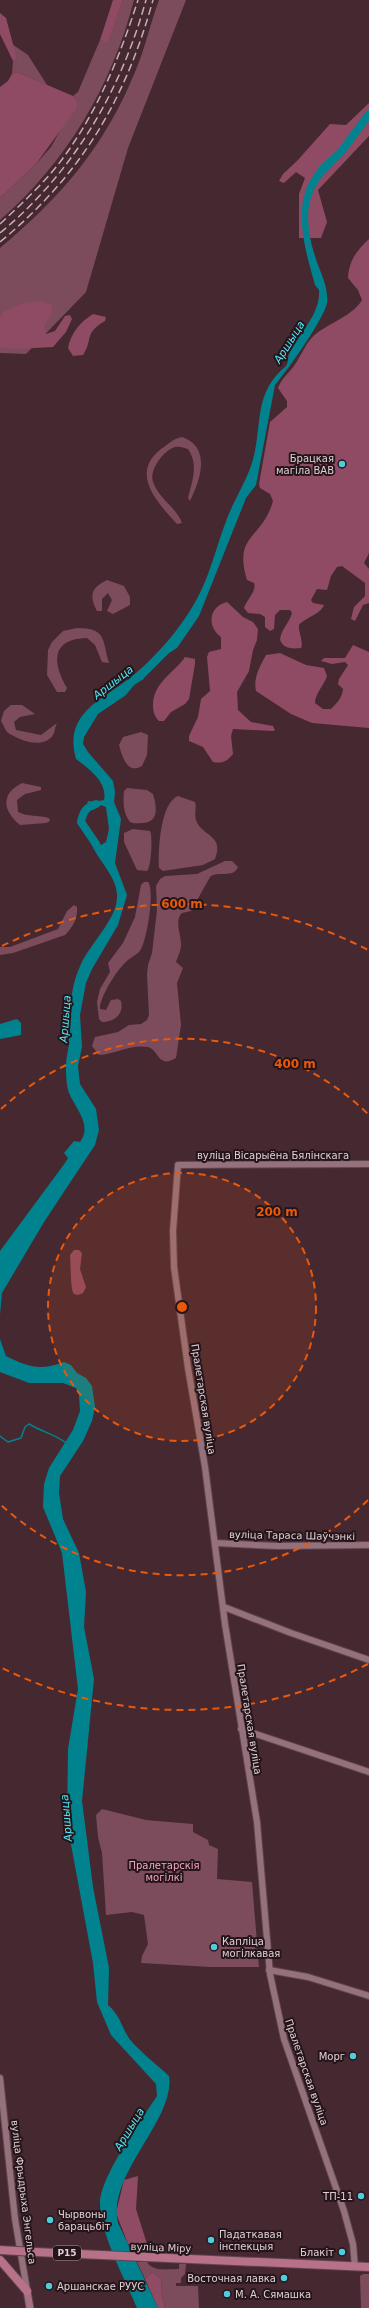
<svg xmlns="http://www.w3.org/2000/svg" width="369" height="2308" font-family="'DejaVu Sans',sans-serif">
	<rect width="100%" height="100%" fill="#462831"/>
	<g fill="#7c4c5c">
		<path d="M123 0H134C112 85 67 162 0 220V198L36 164 51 147 77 100 73 96 78 92 100 40 108 42Z"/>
		<path d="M159 0H186L128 148 86 292 26 354 0 353V248C61 197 105 146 135 72 145 49 150 24 159 0Z"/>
		<polygon points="12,44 28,55 47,85 17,72 12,74 13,61 17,59"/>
		<path d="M182 437C211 447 201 479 190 501L188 498C192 481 199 465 188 449 184 448 179 446 175 447 163 451 149 470 153 482 159 499 176 507 182 523L177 524C158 503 129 474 161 449 169 444 172 439 182 437Z"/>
		<path d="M107 580 124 586 130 597V605L113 614 107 611 112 600 108 593 102 599V611H97C89 595 91 588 107 580Z"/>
		<path d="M77 628C107 628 102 640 109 663L102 662 95 645 87 638C51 639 52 662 67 688L65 692H57L47 675 48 650 52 642 63 631Z"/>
		<path d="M11 705H22L35 714 20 717 14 722 16 730 41 735 57 723C55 726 55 732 53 735 43 750 18 740 7 732 5 729 3 724 1 721L4 711Z"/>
		<path d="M141 732 148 735 147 755 142 766C127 775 122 756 119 745L123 737Z"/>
		<path d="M22 783 41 787V790L25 794 17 800 18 812C28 817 38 815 49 818L50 821 46 823 20 825C3 811 0 794 22 783Z"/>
		<path d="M127 788 147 790 153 794C157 807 159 822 143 823 138 823 134 824 130 822 123 813 123 802 124 791Z"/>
		<path d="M178 796 195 802C197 808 194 814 196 820 201 836 225 835 215 859L203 865 163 871 159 868C158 851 160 803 178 796Z"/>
		<path d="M133 829 150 831C153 837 151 867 147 871L137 870 124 842V833Z"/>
		<path d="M225 861H232L238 867C233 879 218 870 210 877L191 911 182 913C174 921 181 934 181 944 181 951 178 956 176 962L183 968 177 983 181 1025 176 1058C158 1069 159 1050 148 1047 130 1044 116 1054 99 1055L92 1046 95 1037 118 1032 129 1025 141 1024 147 1020 149 1015 147 974 148 965 152 953 157 910 156 886 160 879 165 876 197 874Z"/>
		<path d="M144 882H148C155 891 147 939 141 949 139 954 131 957 127 961 118 968 99 998 100 1009L106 1010 111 1000 118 999 121 1001C124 1014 115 1022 102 1022L99 1019 97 1002 100 989 110 972 108 963 123 943 135 917 141 885Z"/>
		<path d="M74 905 77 907C78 918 73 927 65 935L13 953 0 955V947H10L58 929 67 911Z"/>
		<polygon points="102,1809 146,1820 193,1824 193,1832 208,1840 209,1845 218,1849 217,1879 252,1882 259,1967 211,1967 141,1963 142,1956 148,1944 144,1915 132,1912 106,1915 102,1853 98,1837 96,1815"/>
		<path d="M137 2262H147C152 2272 169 2269 179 2269V2264H186L185 2274 181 2278V2283H176V2286H198L199 2308H165L161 2290 162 2279 152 2272 145 2279Z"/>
		<polygon points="363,2274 369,2274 369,2308 361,2308 360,2276"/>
	</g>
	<g fill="#8f4b63">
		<polygon points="113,0 123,0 108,43 100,40"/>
		<polygon points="0,13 6,18 17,59 13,61 0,34"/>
		<polygon points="17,72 73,96 77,100 76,109 36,164 0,198 0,87 8,81 12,74"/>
		<polygon points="369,103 369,136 318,190 327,222 321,238 299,238 299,194 305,178 296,172 284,183 279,181 283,174 297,161 330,124 346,125"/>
		<path d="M369 239V553L364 563 369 569V603L363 605 355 621 351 619 354 607 365 596V583L342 566 337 567 331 576 327 590 317 589 311 600 313 603 324 605C321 614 306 617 299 625 298 632 304 642 301 648 292 649 284 649 280 640 281 629 289 624 292 613L290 610H280L275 615 274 629 270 631 265 627V617L260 614 248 613 244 608C247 599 257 591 254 583L247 580C233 534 262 540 273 501L270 494 260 488 259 484 270 422 287 407V401L278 388C282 378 288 374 294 366 302 355 306 341 317 333 332 322 353 315 362 300L358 290 348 278C349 261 356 251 369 239Z"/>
		<path d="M42 301 51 305C54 314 49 318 44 325L46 334 55 331 65 316 70 315 72 319 66 332 53 347 14 349 0 347V318L3 312 24 303Z"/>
		<path d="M93 314 106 317 105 321C83 334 94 338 83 355L73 356 68 348C71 333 80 322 93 314Z"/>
		<path d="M227 602 243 617 253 622 258 629 257 640 253 650 249 671 237 692 238 710 251 722 273 726 275 730 273 731 233 729 231 736 233 754C227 761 223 764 213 762L203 747 189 741V736L198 717 201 699 210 691 207 657 209 652 221 649V637C207 627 208 607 227 602Z"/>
		<path d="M353 645 369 652V728L312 723 291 714 256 691C253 678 260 666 266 655L280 653 306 665 324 668 327 676C324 685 315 694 315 703L323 709H331C337 703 342 698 343 689L338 684 339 679 348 665 345 662 332 664 321 661 324 658H345Z"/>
		<path d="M185 657 195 659V664L189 699 185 704 171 712 164 721H159C154 716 153 711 153 704 154 682 174 673 185 657Z"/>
		<path d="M74 1250H79L82 1253 80 1269 86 1287 83 1293 78 1295 74 1294C70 1290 71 1263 70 1255Z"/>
		<polygon points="138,2176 136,2209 147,2244 128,2244 116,2213 124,2180"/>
		<polygon points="152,2272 162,2279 161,2290 165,2308 158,2308 145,2279"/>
	</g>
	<g fill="#00838f">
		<path d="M326 161 332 167C304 190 304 223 315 256 319 270 329 287 327 303 324 319 287 371 275 385L256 485 246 498 199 616 177 648 169 653 142 680 134 685 126 695 98 714 84 737 83 744 88 752 113 781 115 792 114 802 121 819 115 863 127 895 118 925 92 969 86 983 80 1015 82 1047 78 1066 80 1084 96 1109 99 1130 95 1145 44 1222 2 1293 0 1315V1251L65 1163 68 1158 64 1153 74 1141 80 1142C93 1125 75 1108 69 1093 66 1084 66 1074 66 1065 66 1057 69 1049 69 1041 70 1014 69 989 81 964 90 944 117 919 117 897 118 875 94 858 89 837L91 836 101 845 106 842 109 829 106 807 101 805 93 810 86 808 88 801 94 802 104 800C108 782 88 768 76 759 62 710 108 698 136 673 158 654 178 631 193 606 210 578 216 546 228 516 235 499 245 483 251 466 264 428 251 395 286 366 289 362 287 357 290 352 300 333 321 313 319 290L315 285C303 242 288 195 326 161Z"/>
		<polygon points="17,1019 21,1023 21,1035 0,1039 0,1024"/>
		<path d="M0 1339 6 1356C28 1367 40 1371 64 1362L71 1365 77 1373 86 1378 92 1386 95 1407 92 1421 83 1441 60 1476 59 1493 63 1519 79 1553 86 1592 84 1627 94 1679 82 1801 93 1887 109 1968 108 2005C122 2017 121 2029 132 2042 143 2054 157 2065 169 2076 176 2119 106 2175 118 2223L158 2308H137C125 2279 100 2234 100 2203 100 2177 142 2119 157 2096L156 2084 111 2035 97 2002 93 1963 67 1823 68 1749 78 1689 62 1553 43 1507 44 1484 49 1468 73 1430 80 1411 79 1395 76 1388 63 1383H29L0 1372Z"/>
	</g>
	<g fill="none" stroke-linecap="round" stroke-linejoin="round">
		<path stroke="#00838f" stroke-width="1.5" d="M0 1436 8 1442 21 1438 25 1427 29 1424C42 1432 55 1434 66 1443"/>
		<g stroke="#00838f" stroke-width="8">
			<polyline points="322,170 341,152 369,114"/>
			<path d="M96 804C86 807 83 812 81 822L96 844"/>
		</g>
		<g stroke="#5e444d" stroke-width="8">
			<g id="tertiary">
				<polyline points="215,1543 277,1546 369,1545"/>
				<polyline points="224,1607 291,1633 369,1660"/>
				<polyline points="241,1729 369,1772"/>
				<polyline points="269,1970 308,1977 369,1996"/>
				<polyline points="0,2078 15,2219 27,2290"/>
				<polyline points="355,2267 353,2244 344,2211 284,2039 270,1974 257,1822 225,1624 205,1467 188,1368 174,1267 173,1231 178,1165 369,1164"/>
			</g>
		</g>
		<g stroke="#5e444d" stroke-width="9">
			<polyline id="secondary" points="27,2291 30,2308"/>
		</g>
		<g stroke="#5e444d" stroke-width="10">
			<g id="primary">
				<polyline points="35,2252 369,2267"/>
				<polyline points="0,2260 27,2291"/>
			</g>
		</g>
		<use href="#tertiary" stroke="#95717c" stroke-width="6"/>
		<use href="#secondary" stroke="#a67182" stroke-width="7"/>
		<use href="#primary" stroke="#b77189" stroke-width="8"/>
		<g stroke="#c6b0b6" stroke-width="1.5" stroke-dasharray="8 4" stroke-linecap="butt">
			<path d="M0 224C20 205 40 187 57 166 96 116 119 59 138 0"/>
			<path d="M0 233C73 173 121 91 146 0"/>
			<path d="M0 242C81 175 125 101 153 0"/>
		</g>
		<g stroke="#5e444d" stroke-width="10" stroke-linecap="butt">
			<polyline id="primary-bridge" points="0,2250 35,2252"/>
		</g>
		<use href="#primary-bridge" stroke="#b77189" stroke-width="8"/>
	</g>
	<circle cx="182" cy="1307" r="134" fill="#e8590c" fill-opacity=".12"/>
	<g fill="none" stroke="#e8590c" stroke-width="2" stroke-dasharray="7 5">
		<circle cx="182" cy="1307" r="134"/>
		<path d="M368 1500A268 268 0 0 1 1 1505M1 1109A268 268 0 0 1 368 1114"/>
		<path d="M368 1664A403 403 0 0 1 2 1668M2 946A403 403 0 0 1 368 950"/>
	</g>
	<g fill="#52cbda" stroke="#23151a" stroke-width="1.5">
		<circle cx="342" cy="464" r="4"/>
		<circle cx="214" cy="1947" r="4"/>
		<circle cx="353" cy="2056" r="4"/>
		<circle cx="361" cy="2196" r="4"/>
		<circle cx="50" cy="2220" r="4"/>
		<circle cx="211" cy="2240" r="4"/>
		<circle cx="342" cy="2252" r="4"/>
		<circle cx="284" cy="2278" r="4"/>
		<circle cx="49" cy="2286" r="4"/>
		<circle cx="227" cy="2294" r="4"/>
	</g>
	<g text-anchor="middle" stroke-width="4" stroke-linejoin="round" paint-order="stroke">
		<rect fill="#23151a" stroke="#a9969c" stroke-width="1" x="53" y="2246" width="28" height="14" rx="3"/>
		<g font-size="9" font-weight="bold" fill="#e2ced4">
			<text x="67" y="2256">Р15</text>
		</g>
		<g font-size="10" fill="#e2ced4" stroke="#23151a" text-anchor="end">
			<text x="334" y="462">Брацкая<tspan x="334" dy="12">магіла ВАВ</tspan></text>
			<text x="222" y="1945" text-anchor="start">Капліца<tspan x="222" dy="12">могілкавая</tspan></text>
			<text x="345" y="2060">Морг</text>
			<text x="353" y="2200">ТП-11</text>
			<text x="58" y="2218" text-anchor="start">Чырвоны<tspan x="58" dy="12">барацьбіт</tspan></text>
			<text x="219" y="2238" text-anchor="start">Падаткавая<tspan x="219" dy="12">інспекцыя</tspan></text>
			<text x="334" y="2256">Блакіт</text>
			<text x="276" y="2282">Восточная лавка</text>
			<text x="57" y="2290" text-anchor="start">Аршанскае РУУС</text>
			<text x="235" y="2298" text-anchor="start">М. А. Сямашка</text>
		</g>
		<g font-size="10" fill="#e2ced4" stroke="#23151a">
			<text x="273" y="1159">вуліца Вісарыёна Бялінскага</text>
			<text transform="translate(204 1399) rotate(81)" y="4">Пралетарская вуліца</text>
			<text transform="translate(292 1535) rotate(1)" y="4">вуліца Тараса Шаўчэнкі</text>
			<text transform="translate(250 1719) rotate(81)" y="4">Пралетарская вуліца</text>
			<text transform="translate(307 2072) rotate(71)" y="4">Пралетарская вуліца</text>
			<text transform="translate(24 2192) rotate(83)" y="4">вуліца Фрыдрыха Энгельса</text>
			<text transform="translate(161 2247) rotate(2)" y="4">вуліца Міру</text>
		</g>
		<g font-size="10" fill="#f5a4be" stroke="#23151a">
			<text x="164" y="1869">Пралетарскія<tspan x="164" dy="12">могілкі</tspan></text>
		</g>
		<g font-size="11" font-style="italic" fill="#53e8f9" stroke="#23151a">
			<text transform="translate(289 342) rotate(-58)" y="4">Аршыца</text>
			<text transform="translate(113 682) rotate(-38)" y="4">Аршыца</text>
			<text transform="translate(65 1019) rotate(-86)" y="4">Аршыца</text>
			<text transform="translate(66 1818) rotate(-95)" y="4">Аршыца</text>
			<text transform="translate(129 2129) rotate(-59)" y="4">Аршыца</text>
		</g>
	</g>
	<circle cx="182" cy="1307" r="6" fill="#e8590c" stroke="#23151a" stroke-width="2"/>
	<g font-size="12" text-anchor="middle" font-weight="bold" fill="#e8590c" stroke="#23151a" stroke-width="4" stroke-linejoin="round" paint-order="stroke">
		<text x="182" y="908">600 m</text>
		<text x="295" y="1068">400 m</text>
		<text x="277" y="1216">200 m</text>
	</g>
</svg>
